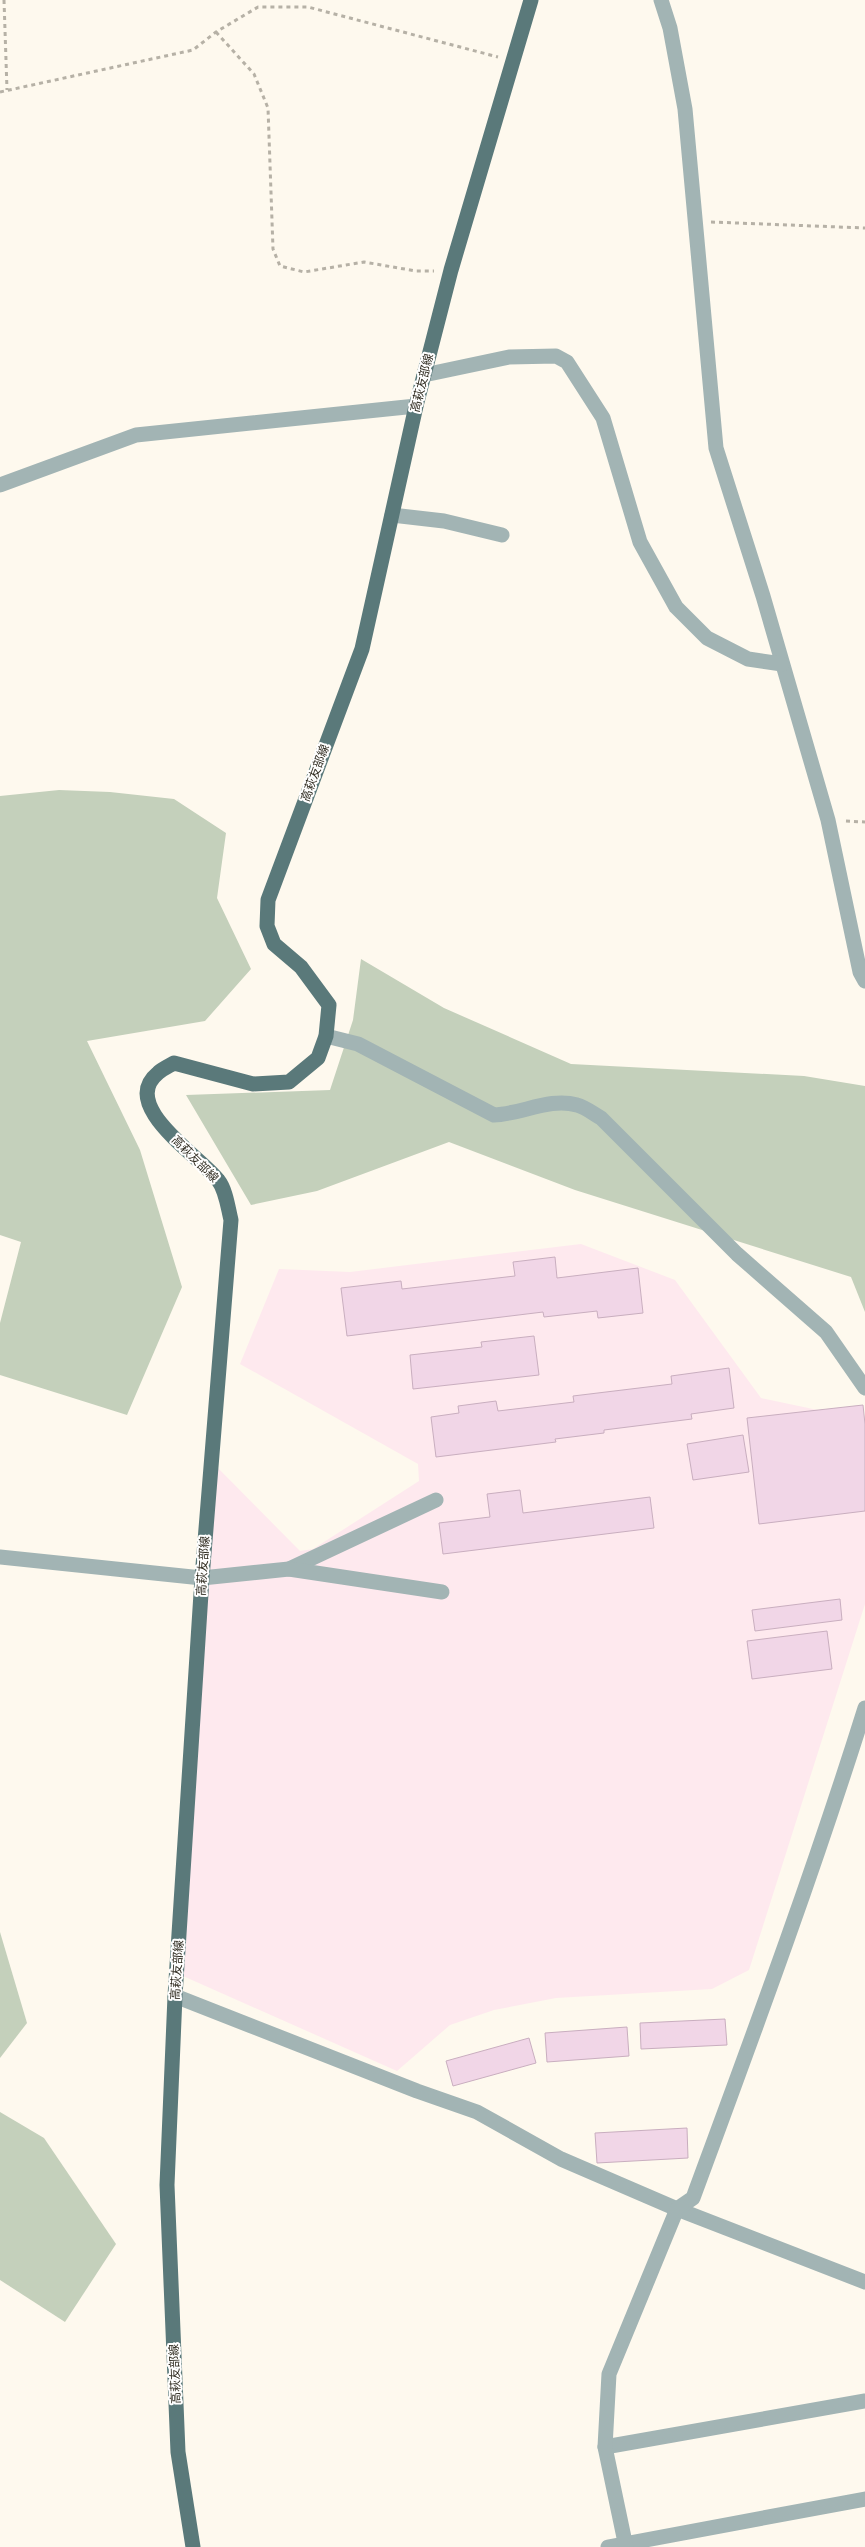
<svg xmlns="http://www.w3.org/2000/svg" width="865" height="2547" font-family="'Nunito Sans','Noto Sans JP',sans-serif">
	<rect width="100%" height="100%" fill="#fef9ee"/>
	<polygon fill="#fee9ee" points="581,1244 675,1280 761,1398 865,1420 865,1604 749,1970 712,1989 556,1998 494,2010 450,2025 397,2071 183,1976 208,1458 300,1551 313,1549 419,1481 418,1464 240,1364 279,1269 350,1272"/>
	<g fill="#c4d0bb">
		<polygon points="59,790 110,792 174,799 226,833 217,898 251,969 205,1021 87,1041 140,1150 182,1287 127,1415 0,1375 0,1323 21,1242 0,1235 0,796"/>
		<polygon points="361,959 444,1008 571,1064 804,1076 865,1086 865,1312 851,1277 575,1190 449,1142 317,1191 251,1205 186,1095 330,1090 353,1020"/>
		<polygon points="0,1932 27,2023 0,2058"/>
		<polygon points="0,2112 44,2138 116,2244 65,2322 0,2280"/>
	</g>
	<g fill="#f1d6e7" stroke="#c9aebf">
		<polygon points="555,1257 557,1278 638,1268 643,1313 598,1318 597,1311 544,1317 543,1312 347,1336 341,1288 401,1281 402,1289 515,1276 513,1262"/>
		<polygon points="534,1336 539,1375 413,1389 410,1355 482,1347 481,1342"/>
		<polygon points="729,1368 734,1408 691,1414 692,1419 604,1430 604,1433 555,1439 556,1442 436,1457 431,1417 459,1413 458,1406 496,1401 498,1411 574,1402 573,1396 672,1384 671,1376"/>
		<polygon points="863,1405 865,1424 865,1511 759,1524 747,1418"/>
		<polygon points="743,1435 749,1472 693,1480 687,1444"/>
		<polygon points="520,1490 523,1513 650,1497 654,1528 443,1554 439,1523 490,1517 487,1494"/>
		<polygon points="840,1599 842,1620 755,1631 752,1610"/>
		<polygon points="827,1631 832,1669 752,1679 747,1641"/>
		<polygon points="725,2019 727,2045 641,2049 640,2023"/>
		<polygon points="627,2027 629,2056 547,2062 545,2033"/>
		<polygon points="529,2038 536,2063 453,2086 446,2061"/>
		<polygon points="687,2128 688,2158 597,2163 595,2133"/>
	</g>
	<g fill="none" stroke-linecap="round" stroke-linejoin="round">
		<g stroke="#b6b1a6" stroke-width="3" stroke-dasharray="4 4" stroke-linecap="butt">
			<polyline points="4,0 7,90"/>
			<polyline points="216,32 254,74 268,108 273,249 280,266 304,272 364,262 416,271 434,271"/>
			<polyline points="0,92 193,50 216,32 258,7 308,7 498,57"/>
			<polyline points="711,222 865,228"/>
			<polyline points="846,821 865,822"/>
		</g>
		<g stroke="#a2b4b4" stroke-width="15">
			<polyline points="661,0 670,28 685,109 716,448 763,596 828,820 860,972 865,981"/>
			<polyline points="424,375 509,357 556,356 567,362 603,418 640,542 676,607 707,638 748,659 782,664"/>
			<polyline points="0,485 136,435 416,406"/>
			<polyline points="392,515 444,521 502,535"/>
			<path d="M326 1036 358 1044 494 1115C522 1114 550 1097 577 1105 585 1107 594 1114 601 1118L737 1254 826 1332 865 1388"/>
			<polyline points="0,1557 202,1578 289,1569 436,1500"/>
			<polyline points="289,1569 442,1592"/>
			<polyline points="175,1996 417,2091 477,2112 561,2159 677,2209 865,2282"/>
			<polyline points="605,2447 865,2401"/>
			<polyline points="608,2547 865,2499"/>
			<path d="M626 2547 605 2447 609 2374 677 2209 693 2198C753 2035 813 1874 865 1708"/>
		</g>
		<path stroke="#5a797a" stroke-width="15" d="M193 2547 178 2452 167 2185 175 1996 202 1578 231 1220C228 1208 226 1190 218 1180 201 1157 118 1106 158 1073 162 1069 169 1066 174 1063L253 1084 289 1082 318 1058 326 1036 329 1005 301 967 274 944 267 926 268 900 362 649 416 406 451 270 531 0"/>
	</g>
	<g text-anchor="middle" stroke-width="4" stroke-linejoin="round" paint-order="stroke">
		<g font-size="12" fill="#312d22" stroke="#fff">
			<text transform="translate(422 383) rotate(-76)" y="4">高萩友部線</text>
			<text transform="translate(315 773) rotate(-70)" y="4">高萩友部線</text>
			<text transform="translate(195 1159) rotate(45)" y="4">高萩友部線</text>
			<text transform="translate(203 1566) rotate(-86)" y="4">高萩友部線</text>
			<text transform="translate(177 1970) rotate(-86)" y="4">高萩友部線</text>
			<text transform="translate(175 2374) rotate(-92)" y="4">高萩友部線</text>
		</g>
	</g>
</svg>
